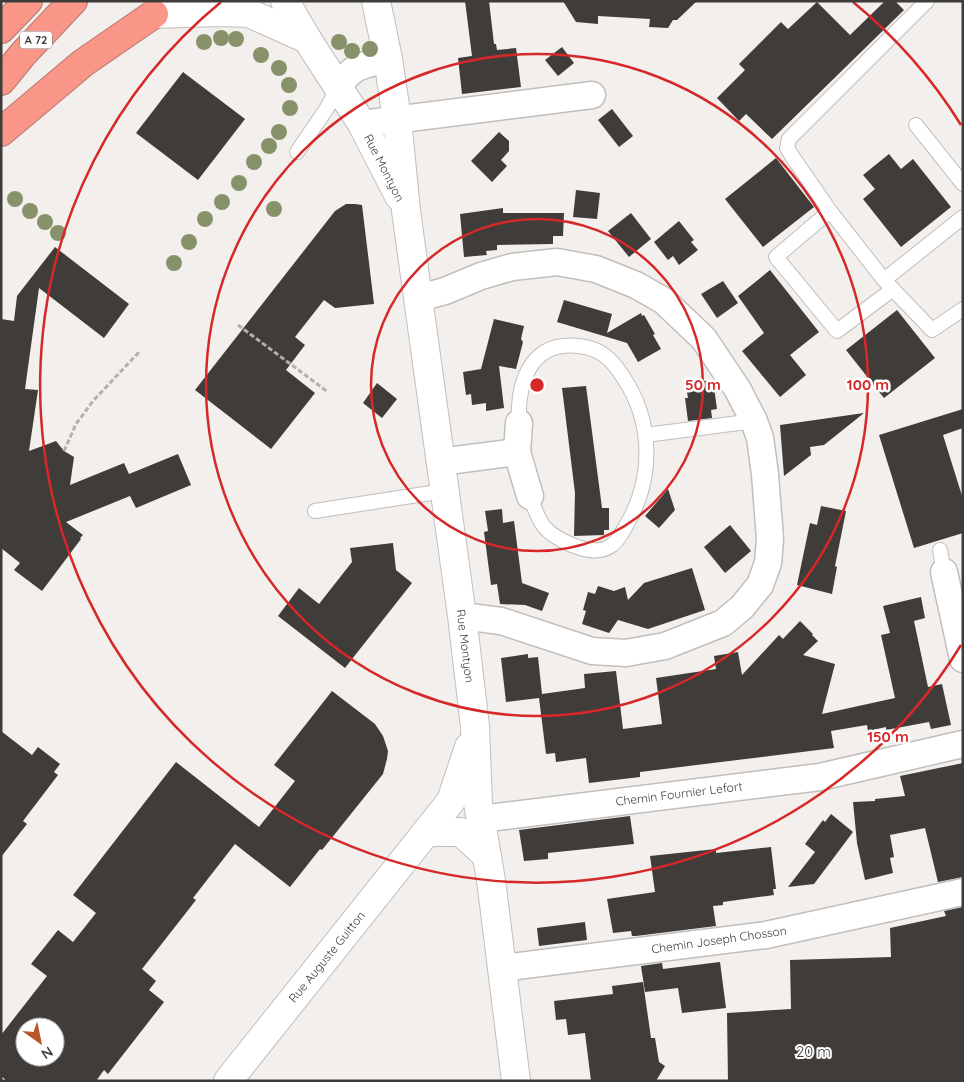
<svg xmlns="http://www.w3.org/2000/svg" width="964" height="1082" font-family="Quicksand,sans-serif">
	<rect width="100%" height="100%" fill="#f2efec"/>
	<g fill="#3f3c3a" fill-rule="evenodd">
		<polygon points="465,1 489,1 494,44 496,44 497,50 516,48 521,87 462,94 458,58 472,56"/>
		<polygon points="563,1 697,1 677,20 673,20 668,28 649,27 650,19 598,16 598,24 576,22"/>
		<polygon points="885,1 895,1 904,10 772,139 746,114 739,121 717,98 745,70 739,64 781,22 788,29 817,2 850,35"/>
		<polygon points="562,47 574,63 558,76 545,60"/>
		<polygon points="183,72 245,119 198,180 136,133"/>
		<polygon points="612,109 633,136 619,147 598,120"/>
		<polygon points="499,132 509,141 509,151 501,160 507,166 492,182 471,161"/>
		<polygon points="889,154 901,169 913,159 951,207 901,247 863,199 875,189 863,175"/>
		<polygon points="776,158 814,207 763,247 725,199"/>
		<polygon points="576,190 600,193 597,219 573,217"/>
		<polygon points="346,204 355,204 362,205 374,304 335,308 324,300 295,337 305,345 286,370 315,393 271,449 195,390 335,211"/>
		<polygon points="503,208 503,213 564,213 563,236 553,236 553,244 497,245 497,250 486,251 487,255 464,257 460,214"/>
		<polygon points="631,213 651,239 629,257 608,231"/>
		<polygon points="679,221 694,240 691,242 698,250 679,265 673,256 668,260 654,242"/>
		<polygon points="55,247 129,304 104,338 39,288 25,389 38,390 29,451 56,441 64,451 74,457 70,485 124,463 129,474 178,454 191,485 136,508 130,496 66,522 83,535 80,538 81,539 42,591 14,570 20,563 1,548 1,319 14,321 17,296"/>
		<polygon points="770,270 819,332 790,355 806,375 780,397 742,351 764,333 738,296"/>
		<polygon points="723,281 738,303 717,318 701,294"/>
		<polygon points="564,300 612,314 607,333 641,313 642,316 644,315 655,334 653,335 661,349 638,362 627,343 557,322"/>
		<polygon points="897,310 935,358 884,398 846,350"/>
		<polygon points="494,319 524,326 521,339 523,342 516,369 499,366 504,408 486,411 486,403 472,405 471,394 466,395 463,372 481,369"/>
		<polygon points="713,380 717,409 711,410 712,418 688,421 685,398 688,398 687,392 695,391 694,382"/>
		<polygon points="377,383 397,399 382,418 363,403"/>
		<polygon points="586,386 602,508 609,508 609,530 604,530 604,535 574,536 575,493 562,388"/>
		<polygon points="963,409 963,428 943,435 963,499 963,533 914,548 879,435"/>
		<polygon points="864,413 824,445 810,447 811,455 784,476 780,425"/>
		<polygon points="668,489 675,510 659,528 645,516"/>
		<polygon points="821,506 846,511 835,566 837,567 832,594 797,585 810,523 817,525"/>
		<polygon points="502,509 503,523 514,521 522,583 549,593 542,611 525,605 500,604 497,584 491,585 484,532 488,531 485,511"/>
		<polygon points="730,525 751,551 725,573 704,547"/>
		<polygon points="393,543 396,570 412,583 345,668 278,616 299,588 319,604 352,562 350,548"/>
		<polygon points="692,568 705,610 648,629 618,620 609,633 582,624 586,611 583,610 588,592 595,594 598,586 614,591 625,587 628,600 644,583"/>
		<polygon points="921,597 925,618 914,621 928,687 942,684 951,725 931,729 929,722 886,730 886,727 868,731 867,725 831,731 834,748 640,772 640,777 589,783 586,758 556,762 555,753 546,754 539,698 506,702 501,658 528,654 528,658 538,657 542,694 585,688 584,674 616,671 623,729 662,724 656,678 716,669 714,656 738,652 742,675 779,635 783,639 800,621 813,634 812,635 818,641 803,655 835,664 822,714 895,698 881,635 890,633 883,606"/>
		<path d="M332 691 375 724 383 736 388 751 387 759 383 774 322 850 320 849 290 887 235 844 193 898 196 900 142 969 156 981 149 990 164 1002 108 1074 104 1070 96 1081H7L1 1076V1035L47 976 31 964 58 930 73 942 96 913 73 895 176 762 259 827 295 781 274 765ZM25 1027H55V1057H25Z"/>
		<polygon points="1,731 32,755 38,747 60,764 54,772 58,775 23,821 27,824 1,857"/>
		<polygon points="963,763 963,877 938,882 925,828 890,835 894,857 890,858 893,873 865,880 857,843 853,802 875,801 875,799 905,796 900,776"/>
		<polygon points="831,814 853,832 814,884 788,887 815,852 805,844 823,820 825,822"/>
		<polygon points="630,816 634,844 548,853 548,859 524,861 519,830"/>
		<polygon points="771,847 776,889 773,889 774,895 723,902 723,905 713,906 716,926 636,936 632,936 631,931 613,933 607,899 655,892 650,856 716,849 716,853"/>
		<polygon points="963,907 963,1081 728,1081 727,1013 791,1009 790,960 891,957 890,928 946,916 944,911"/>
		<polygon points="585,922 587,940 539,946 537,928"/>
		<polygon points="720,962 726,1008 682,1013 678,988 645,992 641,966 662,963 663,969"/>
		<polygon points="643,982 651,1038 655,1038 659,1062 665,1066 656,1081 591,1081 585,1033 568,1035 566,1019 556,1020 554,1001 613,994 612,986"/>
	</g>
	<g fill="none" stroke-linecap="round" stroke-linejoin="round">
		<g stroke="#c1bebb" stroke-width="16">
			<g id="service">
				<polyline points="916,125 963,184"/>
				<polyline points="297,152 327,108 338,87"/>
				<polyline points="830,211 792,156 787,148 789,139 927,1"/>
				<polyline points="884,280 963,217"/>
				<polyline points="893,289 837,331 776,257 830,211 884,280 932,330 963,309"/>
				<path d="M519 423C517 383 530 341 578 346 600 348 612 359 623 377 653 421 654 478 627 524 623 531 619 540 612 545 600 554 584 550 572 545 544 533 540 525 530 496"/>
				<polyline points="646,435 754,421"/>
				<polyline points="315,511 444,491"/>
				<polyline points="940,550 944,572"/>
			</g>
		</g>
		<g stroke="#c1bebb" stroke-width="29">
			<g id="minor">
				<path d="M338 87C354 64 362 66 388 59"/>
				<polyline points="362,124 592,95"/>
				<polyline points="419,298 445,291 481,276 512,267 557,262 596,269 636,285 664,301 704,339 738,390 754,421 760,438 765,474 770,539 768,563 760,585 742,607 723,623 665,646 626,653 592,651 501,621 462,616"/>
				<polyline points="519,423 517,452 530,496"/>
				<polyline points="440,462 517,452"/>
				<polyline points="944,572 963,659"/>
				<polyline points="480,819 820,777 963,744"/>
				<polyline points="502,968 766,935 963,892"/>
			</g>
		</g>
		<g stroke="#c1bebb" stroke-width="30">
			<g id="tertiary">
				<polyline points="285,1 307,39 362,124 399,196"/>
				<polyline points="376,1 388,59 397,119 406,211 462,616 475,726 478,804 491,880 516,1081"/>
				<polyline points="154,14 219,12 249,13 307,39"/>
				<polyline points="426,832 461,832 487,856"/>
				<polyline points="228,1081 451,801 469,747"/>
			</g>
		</g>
		<g stroke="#c1bebb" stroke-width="30">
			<polyline id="secondary" points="154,14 179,1"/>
		</g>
		<g stroke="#b7766d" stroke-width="30">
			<g id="motorway">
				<polyline points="1,29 28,1"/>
				<polyline points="1,81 23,54 73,1"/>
				<polyline points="1,132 83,63 154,14"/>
			</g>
		</g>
		<g stroke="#b3b1af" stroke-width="3" stroke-dasharray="5 2.5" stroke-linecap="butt">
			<polyline points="238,325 328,392"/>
			<polyline points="64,451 76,424 93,401 140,351"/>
		</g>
		<use href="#service" stroke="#fff" stroke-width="14"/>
		<use href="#minor" stroke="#fff" stroke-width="26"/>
		<use href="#tertiary" stroke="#fff" stroke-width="28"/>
		<use href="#secondary" stroke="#fff" stroke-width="28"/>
		<use href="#motorway" stroke="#f99688" stroke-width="28"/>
	</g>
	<g fill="#88926a">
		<circle cx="221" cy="38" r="8"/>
		<circle cx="236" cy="39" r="8"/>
		<circle cx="204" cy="42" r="8"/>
		<circle cx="339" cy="42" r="8"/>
		<circle cx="370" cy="49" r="8"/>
		<circle cx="352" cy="51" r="8"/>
		<circle cx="261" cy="55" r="8"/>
		<circle cx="279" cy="68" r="8"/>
		<circle cx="289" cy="85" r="8"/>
		<circle cx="290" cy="108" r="8"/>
		<circle cx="279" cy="132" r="8"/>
		<circle cx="269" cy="146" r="8"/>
		<circle cx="254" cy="162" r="8"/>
		<circle cx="239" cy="183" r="8"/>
		<circle cx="15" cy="199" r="8"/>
		<circle cx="222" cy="202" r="8"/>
		<circle cx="274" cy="209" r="8"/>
		<circle cx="30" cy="211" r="8"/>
		<circle cx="205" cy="219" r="8"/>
		<circle cx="45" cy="222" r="8"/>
		<circle cx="58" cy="233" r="8"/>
		<circle cx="189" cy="242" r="8"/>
		<circle cx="174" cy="263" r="8"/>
	</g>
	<g fill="none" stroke="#d62828" stroke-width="2.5">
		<circle cx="537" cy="385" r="166"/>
		<circle cx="537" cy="385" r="331"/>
		<path d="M961 645A497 497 0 1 1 221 2M853 2A497 497 0 0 1 961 125"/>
	</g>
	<g text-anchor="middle" stroke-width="5" stroke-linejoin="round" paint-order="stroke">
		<rect fill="#fff" stroke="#777676" stroke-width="1" x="20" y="31.5" width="32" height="17" rx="4"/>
		<g font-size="11" font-weight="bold" fill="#3d3c3b">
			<text x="36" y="44">A 72</text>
		</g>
		<g font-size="12" fill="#3d3c3b" stroke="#fff">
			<text transform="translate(384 168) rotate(63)" y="4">Rue Montyon</text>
			<text transform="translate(465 646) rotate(83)" y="4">Rue Montyon</text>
			<text transform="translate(679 794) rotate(-7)" y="4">Chemin Fournier Lefort</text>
			<text transform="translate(719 940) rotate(-8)" y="4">Chemin Joseph Chosson</text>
			<text transform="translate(327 957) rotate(-51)" y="4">Rue Auguste Guitton</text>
		</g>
	</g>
	<circle cx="537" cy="385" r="8" fill="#d62828" stroke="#fff" stroke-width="2.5"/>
	<g font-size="15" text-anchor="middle" font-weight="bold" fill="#d62828" stroke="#fff" stroke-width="5" stroke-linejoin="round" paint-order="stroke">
		<text x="703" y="390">50 m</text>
		<text x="868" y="390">100 m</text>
		<text x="888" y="742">150 m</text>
	</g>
	<rect width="964" height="1082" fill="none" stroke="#3d3c3b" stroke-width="5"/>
	<g transform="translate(40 1042) rotate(147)"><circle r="24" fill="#ffffff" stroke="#b1b1b1"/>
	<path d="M0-4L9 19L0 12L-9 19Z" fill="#bb5428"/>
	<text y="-8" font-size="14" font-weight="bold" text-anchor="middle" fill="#3d3c3b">N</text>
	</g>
	<path d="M789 1057v8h66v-8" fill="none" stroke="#3d3c3b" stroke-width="2.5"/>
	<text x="796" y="1057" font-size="15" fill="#3d3c3b" stroke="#ffffff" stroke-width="4" paint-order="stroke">20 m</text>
</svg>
